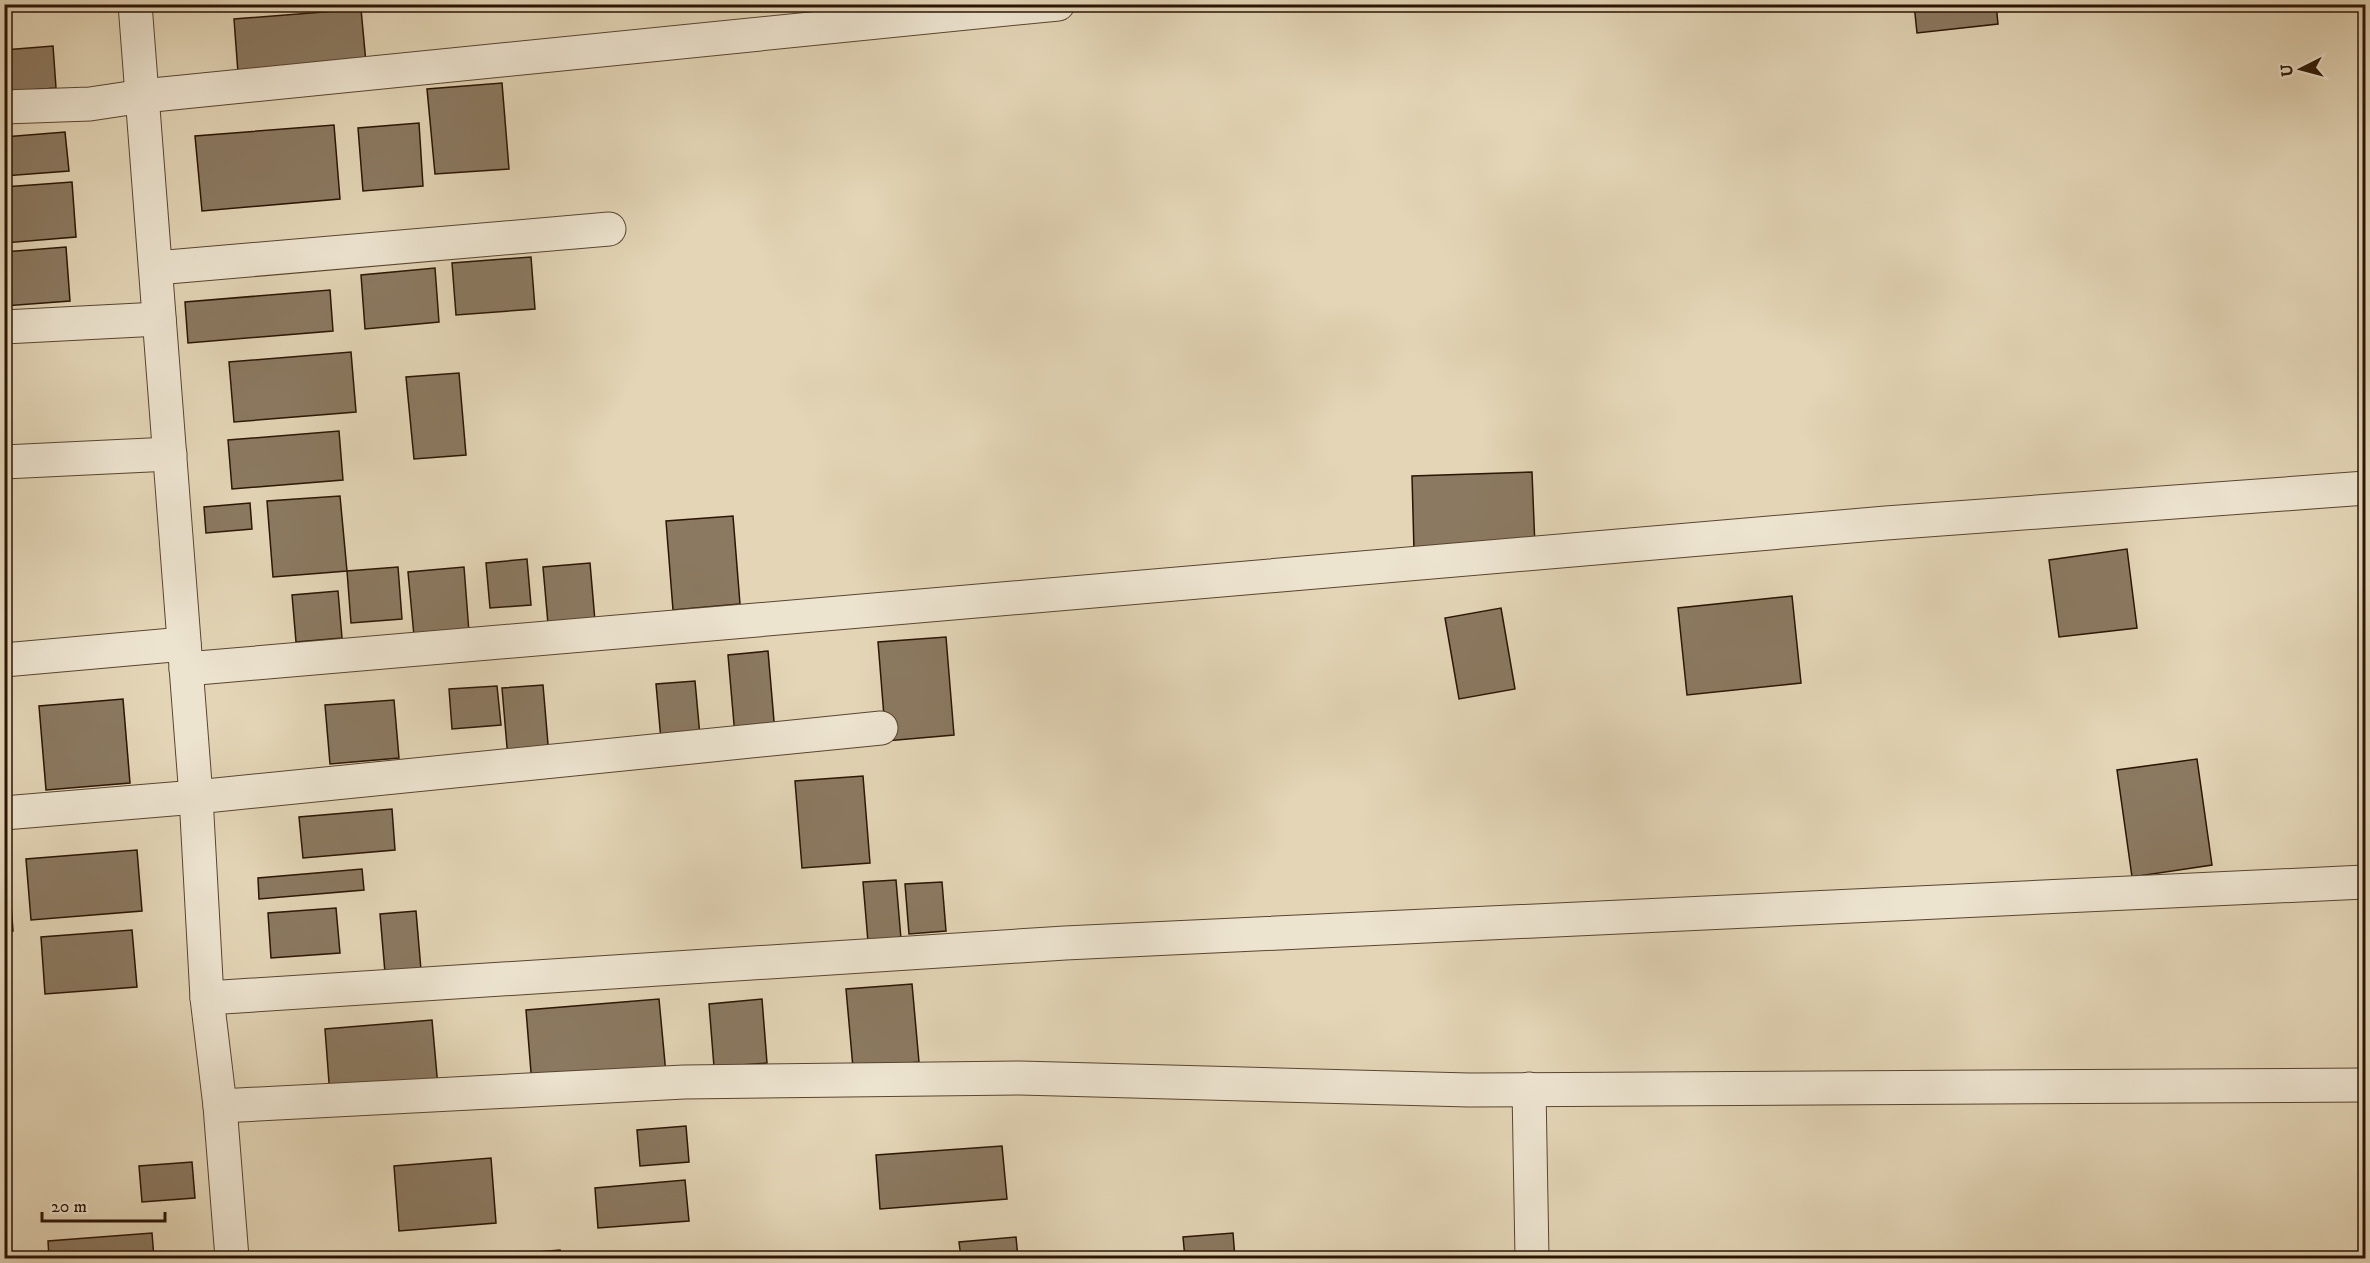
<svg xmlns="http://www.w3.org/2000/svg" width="2370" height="1263" font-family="'IM FELL DW Pica',serif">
	<rect width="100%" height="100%" fill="#e3d5b6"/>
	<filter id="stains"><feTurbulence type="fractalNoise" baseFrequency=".00333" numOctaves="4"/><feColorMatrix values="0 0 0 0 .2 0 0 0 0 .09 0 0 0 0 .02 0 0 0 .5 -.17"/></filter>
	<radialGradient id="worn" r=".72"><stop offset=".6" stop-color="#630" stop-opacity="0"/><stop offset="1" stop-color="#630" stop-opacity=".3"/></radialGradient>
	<g fill="#8b7961" stroke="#2b1504" stroke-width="1.5">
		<polygon points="238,4 310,4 239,11"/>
		<polygon points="1914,4 1996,4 1998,24 1917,33"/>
		<polygon points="361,9 366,63 238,73 234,19"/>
		<polygon points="53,46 56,88 4,92 4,50"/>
		<polygon points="502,83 509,169 435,174 427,89"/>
		<polygon points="419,123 423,186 363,191 358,128"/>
		<polygon points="334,125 340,199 202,211 195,136"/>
		<polygon points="65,132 69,171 4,176 4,137"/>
		<polygon points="72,182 76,237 4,243 4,187"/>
		<polygon points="66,247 70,301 4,306 4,252"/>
		<polygon points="531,257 535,309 456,315 452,263"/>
		<polygon points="435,268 439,322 365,329 361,275"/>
		<polygon points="330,290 333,331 188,343 185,302"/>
		<polygon points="351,352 356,412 234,422 229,362"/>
		<polygon points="459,373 466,455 414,459 406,377"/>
		<polygon points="339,431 343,480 232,489 228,440"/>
		<polygon points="1532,472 1535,547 1414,551 1412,476"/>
		<polygon points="340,496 347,571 273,577 267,501"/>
		<polygon points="250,503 252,529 206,533 204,507"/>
		<polygon points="733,516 740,604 673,610 666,521"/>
		<polygon points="2127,549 2137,628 2059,637 2049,560"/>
		<polygon points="527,559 531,605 490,608 486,563"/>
		<polygon points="590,563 595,621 548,624 543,567"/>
		<polygon points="398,567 402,619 351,623 347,571"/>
		<polygon points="464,567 469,632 414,636 408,572"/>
		<polygon points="338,591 342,638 296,642 292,595"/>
		<polygon points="1792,596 1801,683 1687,695 1678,608"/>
		<polygon points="1501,608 1515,689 1459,699 1445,618"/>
		<polygon points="946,637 954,735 886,741 878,642"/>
		<polygon points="768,651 775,733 735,736 728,655"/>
		<polygon points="695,681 700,736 661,740 656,684"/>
		<polygon points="543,685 549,756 508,759 502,688"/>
		<polygon points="497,686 501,725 452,729 449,689"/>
		<polygon points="123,699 130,783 46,790 39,706"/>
		<polygon points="394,700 399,758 330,764 325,705"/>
		<polygon points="2197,759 2212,865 2132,877 2117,770"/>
		<polygon points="863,776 870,863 802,868 795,781"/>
		<polygon points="392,809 395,850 303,858 299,817"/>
		<polygon points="137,850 142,911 31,920 26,859"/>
		<polygon points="8,863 13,931 4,931 4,864"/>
		<polygon points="362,869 364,890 259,899 258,878"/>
		<polygon points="896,880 901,939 868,942 863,882"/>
		<polygon points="942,882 946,931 909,934 905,884"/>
		<polygon points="336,908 340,953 271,958 268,913"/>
		<polygon points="416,911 421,970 385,973 380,914"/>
		<polygon points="132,930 137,987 45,994 41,937"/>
		<polygon points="912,984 919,1062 853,1068 846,989"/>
		<polygon points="659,999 666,1074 532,1085 526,1010"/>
		<polygon points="762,999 767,1063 714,1067 709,1004"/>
		<polygon points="432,1020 438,1087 330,1096 325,1029"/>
		<polygon points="686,1126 689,1162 640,1166 637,1130"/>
		<polygon points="1002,1146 1007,1199 880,1209 876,1155"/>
		<polygon points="491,1158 496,1223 399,1231 394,1166"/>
		<polygon points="192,1162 195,1198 142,1202 139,1166"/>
		<polygon points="685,1180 689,1221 598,1228 595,1188"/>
		<polygon points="152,1233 154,1258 49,1258 48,1241"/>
		<polygon points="1233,1233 1235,1258 1185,1258 1183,1237"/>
		<polygon points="1016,1237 1018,1258 961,1258 959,1242"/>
		<polygon points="560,1250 561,1258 504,1258 503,1255"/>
		<polygon points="1175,1253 1175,1258 1123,1258 1123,1257"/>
		<polygon points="402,1254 402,1258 348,1258"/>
	</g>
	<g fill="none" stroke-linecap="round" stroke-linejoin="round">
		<g stroke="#594530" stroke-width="35">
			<g id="minor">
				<polyline points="135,4 196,797 207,998 220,1106 232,1258"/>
				<polyline points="4,107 90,104 143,96 1058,4"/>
				<polyline points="156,268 609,229"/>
				<polyline points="4,327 159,319"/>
				<polyline points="4,462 170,454"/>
				<polyline points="4,660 184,644"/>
				<polyline points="186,669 1886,523 2366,488"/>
				<polyline points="4,813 196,797 881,728"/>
				<polyline points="207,998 1065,943 2364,882"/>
				<polyline points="1529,1089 1532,1258"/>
				<polyline points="220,1106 684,1082 1020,1078 1469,1090 2366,1085"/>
			</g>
		</g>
		<use href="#minor" stroke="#ede4d0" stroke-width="33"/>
	</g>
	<rect width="2370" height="1263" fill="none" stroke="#e3d5b6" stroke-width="24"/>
	<rect x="6" y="6" width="2358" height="1251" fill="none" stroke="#2b1504" stroke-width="3"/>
	<rect x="12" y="12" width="2346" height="1239" fill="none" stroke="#2b1504" stroke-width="1.5"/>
	<g transform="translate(2301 69) rotate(264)" stroke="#ede4d0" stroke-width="4.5" paint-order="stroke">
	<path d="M0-4.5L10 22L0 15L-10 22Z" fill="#2b1504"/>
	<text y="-9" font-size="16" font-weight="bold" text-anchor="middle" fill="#2b1504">U</text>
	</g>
	<path d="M42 1212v9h123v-9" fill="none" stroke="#2b1504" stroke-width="3"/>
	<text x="51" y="1212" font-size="18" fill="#2b1504" stroke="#ede4d0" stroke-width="4.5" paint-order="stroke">20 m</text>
	<rect width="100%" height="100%" filter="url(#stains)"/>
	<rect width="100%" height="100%" fill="url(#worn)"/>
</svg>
